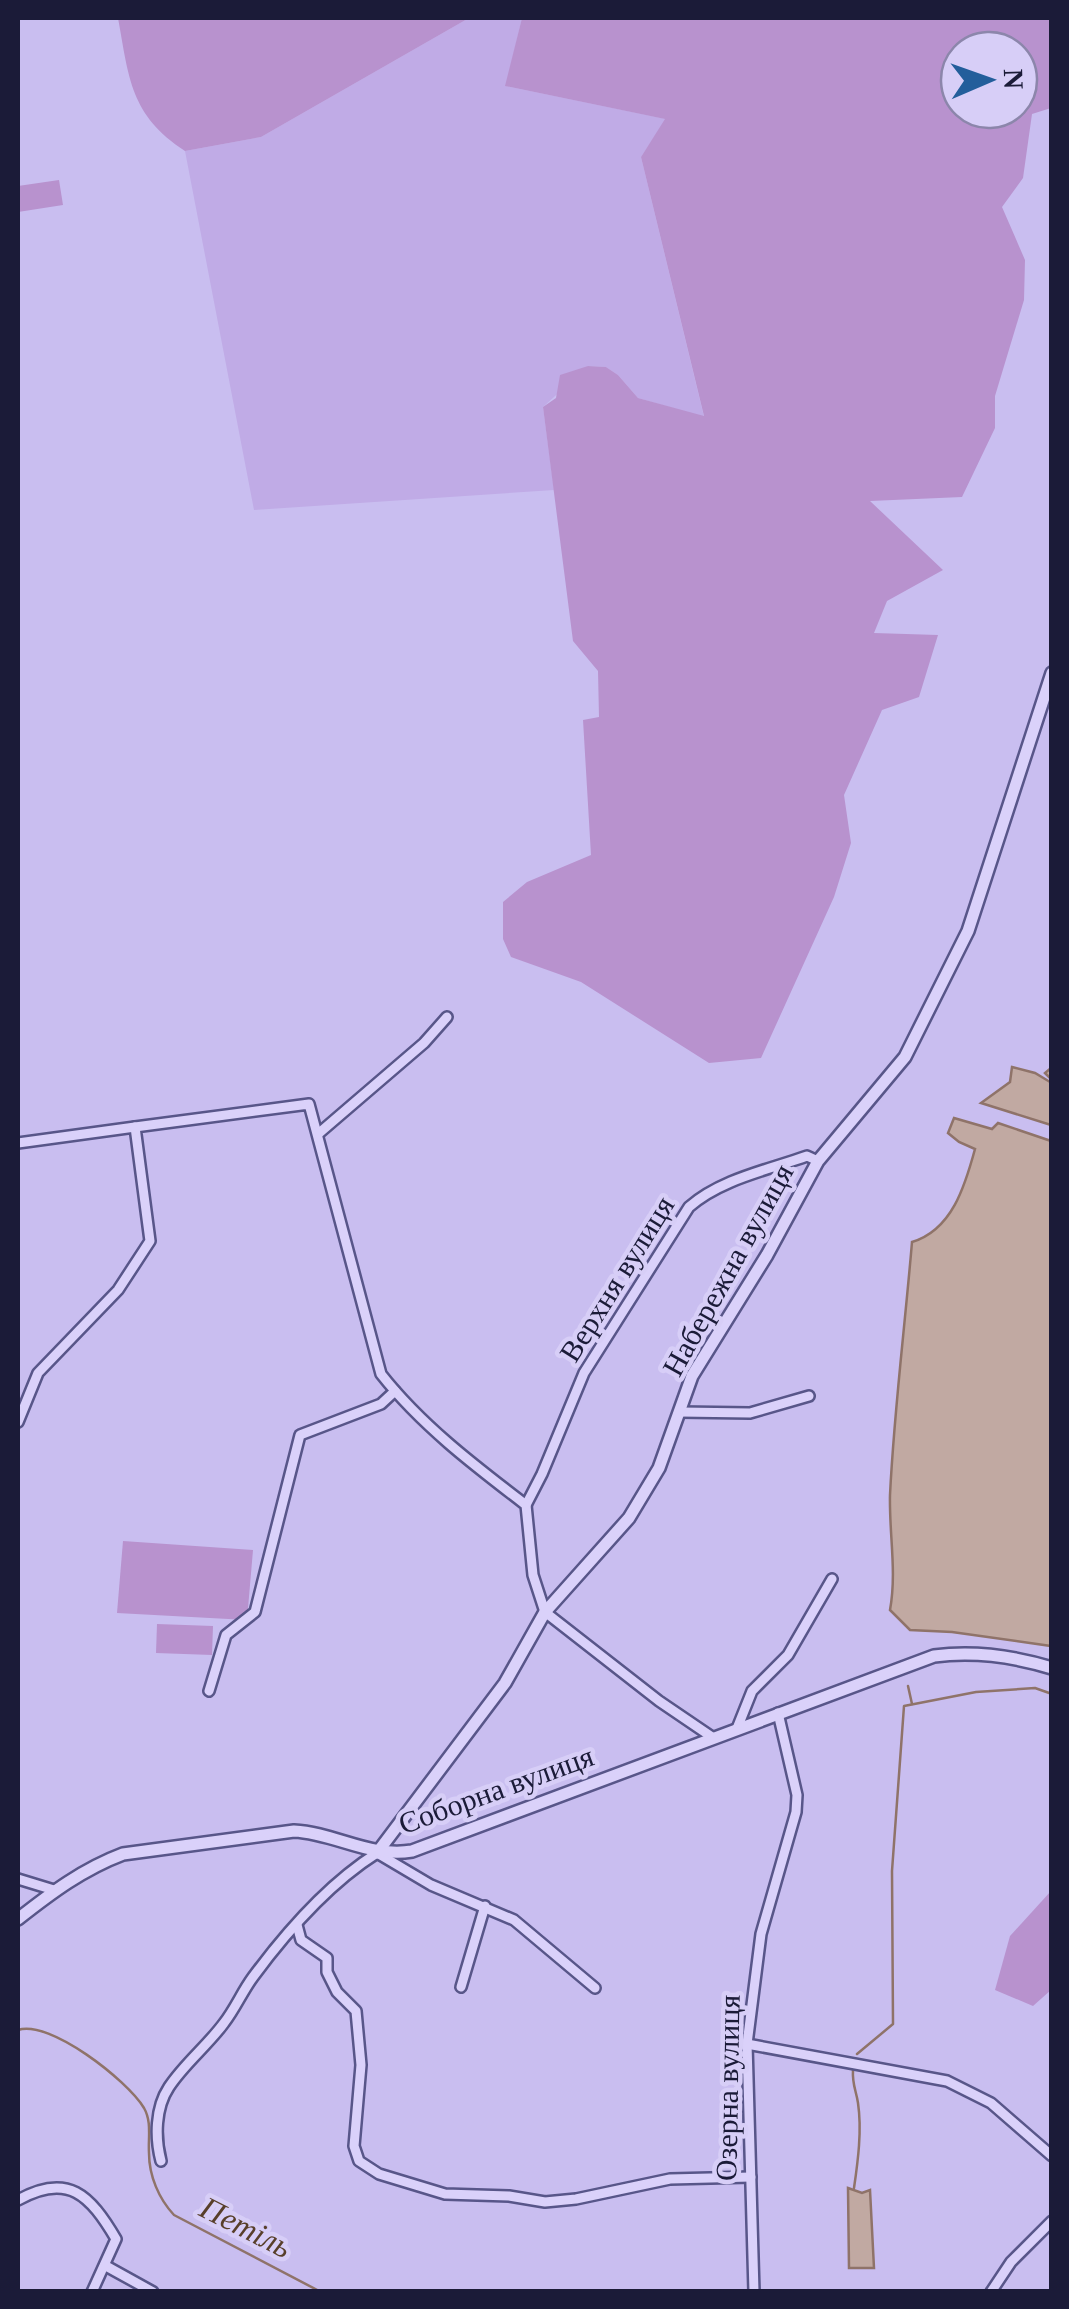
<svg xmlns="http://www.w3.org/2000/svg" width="1069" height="2309" font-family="Georgia,serif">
	<rect width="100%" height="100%" fill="#c9bef0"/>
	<polygon fill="#c0abe6" points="469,18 522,18 506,86 666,119 641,157 704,417 638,398 618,375 606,367 588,366 543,407 554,490 254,510 185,151 261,137"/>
	<g fill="#b892ce" fill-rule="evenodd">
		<path d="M118 18H469L261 137 185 151C130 115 129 78 118 18Z"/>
		<path d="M522 18H1051V108L1032 114 1023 178 1002 207 1025 260 1024 300 995 396V428L962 497 870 501 943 570 887 601 874 633 938 635 919 697 882 710 844 795 851 843 834 897 761 1058 709 1063 581 982 511 957 503 939V902L527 882 591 855 583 720 599 717 598 671 573 641 543 407 556 398 560 375 588 366 606 367 618 375 638 398 704 416 641 157 665 119 505 86ZM1019 50V110H959V50Z"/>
		<polygon points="59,180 63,205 18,212 18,186"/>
		<polygon points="123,1541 253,1550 247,1620 117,1613"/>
		<polygon points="157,1624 213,1626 212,1655 156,1653"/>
		<polygon points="1051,1891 1051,1990 1033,2006 995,1990 1010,1936"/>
	</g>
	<g fill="#c1a9a2" stroke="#8f7369" stroke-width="2.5">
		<polygon points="1012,1067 1035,1073 1050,1082 1051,1079 1045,1073 1051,1068 1051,1125 981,1103 1010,1082"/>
		<path d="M954 1118 992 1129 998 1123 1051 1141V1646L952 1632 910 1630 890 1610C897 1571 889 1534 890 1495 894 1411 905 1326 912 1242 952 1230 965 1186 975 1149L959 1142 948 1133Z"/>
		<polygon points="848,2188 862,2193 870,2190 874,2268 849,2268"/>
	</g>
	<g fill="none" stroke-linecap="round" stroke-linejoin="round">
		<g stroke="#8f7369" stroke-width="2.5">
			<polyline points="908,1686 912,1704"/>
			<path d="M18 2030C49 2019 127 2080 144 2108 152 2122 148 2138 149 2153 149 2176 159 2199 174 2215L321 2292"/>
			<polyline points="857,2054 893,2024 892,1871 904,1706 976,1692 1035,1688 1052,1694"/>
			<path d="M853 2070C852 2084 856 2090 858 2103 862 2130 858 2161 854 2188"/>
		</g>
		<g stroke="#585689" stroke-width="14">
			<g id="minor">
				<polyline points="318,1134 424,1043 447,1017"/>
				<polyline points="18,1143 135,1127"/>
				<polyline points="680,1412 750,1413 809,1396"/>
				<path d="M18 1422 38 1373 118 1290 150 1241 135 1127 309 1104 381 1374C421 1425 475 1466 526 1505L533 1575 545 1612 659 1701 712 1737"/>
				<path d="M526 1505 542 1474 584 1373 689 1207C721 1179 768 1170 807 1156L818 1161"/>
				<polyline points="209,1691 226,1635 255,1612 300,1435 381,1404 395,1391"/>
				<polyline points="738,1726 752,1691 788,1655 832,1579"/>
				<polyline points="18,1879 54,1890"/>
				<polyline points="297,1925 301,1940 327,1958 327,1972 337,1992 356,2011 361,2065 354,2146 359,2161 379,2174 445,2194 509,2196 545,2202 576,2199 670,2179 751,2177"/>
				<polyline points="461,1987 485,1906"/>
				<polyline points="747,2044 947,2081 991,2103 1052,2156"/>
				<path d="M161 2161C155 2138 155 2108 169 2087 184 2064 208 2045 224 2023 235 2009 242 1992 253 1977 287 1931 328 1884 377 1853L431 1885 514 1920 595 1988"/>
				<path d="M18 2200C68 2172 90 2195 116 2239L92 2292"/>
				<polyline points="106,2266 153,2292"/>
				<polyline points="754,2292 747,2044 761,1934 796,1812 797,1795 778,1713"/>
				<polyline points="991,2292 1011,2262 1052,2221"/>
			</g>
		</g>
		<g stroke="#585689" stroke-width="16">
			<g id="tertiary">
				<polyline points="377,1853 505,1683 545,1612 629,1518 659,1468 692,1376 767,1255 818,1161 905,1057 968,931 1052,673"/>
				<path d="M18 1919C51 1893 83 1869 123 1854L294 1831C335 1833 370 1858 412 1851L934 1656C974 1651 1013 1656 1052 1668"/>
			</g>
		</g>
		<use href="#minor" stroke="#dad1fa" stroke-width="9"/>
		<use href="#tertiary" stroke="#dad1fa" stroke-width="11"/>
	</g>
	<g text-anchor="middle" stroke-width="9" stroke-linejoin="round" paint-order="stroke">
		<g font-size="30" fill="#1b1b38" stroke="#d7cef7">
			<text transform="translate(728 1270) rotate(-61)" y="10">Набережна вулиця</text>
			<text transform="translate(617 1279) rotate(-58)" y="10">Верхня вулиця</text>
			<text transform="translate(496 1790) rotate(-20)" y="10">Соборна вулиця</text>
			<text transform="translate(728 2088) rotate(-89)" y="10">Озерна вулиця</text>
		</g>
		<g font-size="32" font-style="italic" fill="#583f2a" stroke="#d7cef7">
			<text transform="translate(246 2227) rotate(27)" y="11">Петіль</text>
		</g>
	</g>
	<rect width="1069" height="2309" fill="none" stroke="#1b1b38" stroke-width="40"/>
	<g transform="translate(989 80) rotate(88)"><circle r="48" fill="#d7cef7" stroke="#8c86ab" stroke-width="2.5"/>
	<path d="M0-8L18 38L0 25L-18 38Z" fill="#235e9b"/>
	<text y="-15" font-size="28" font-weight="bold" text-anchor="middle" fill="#1b1b38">N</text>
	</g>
</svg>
